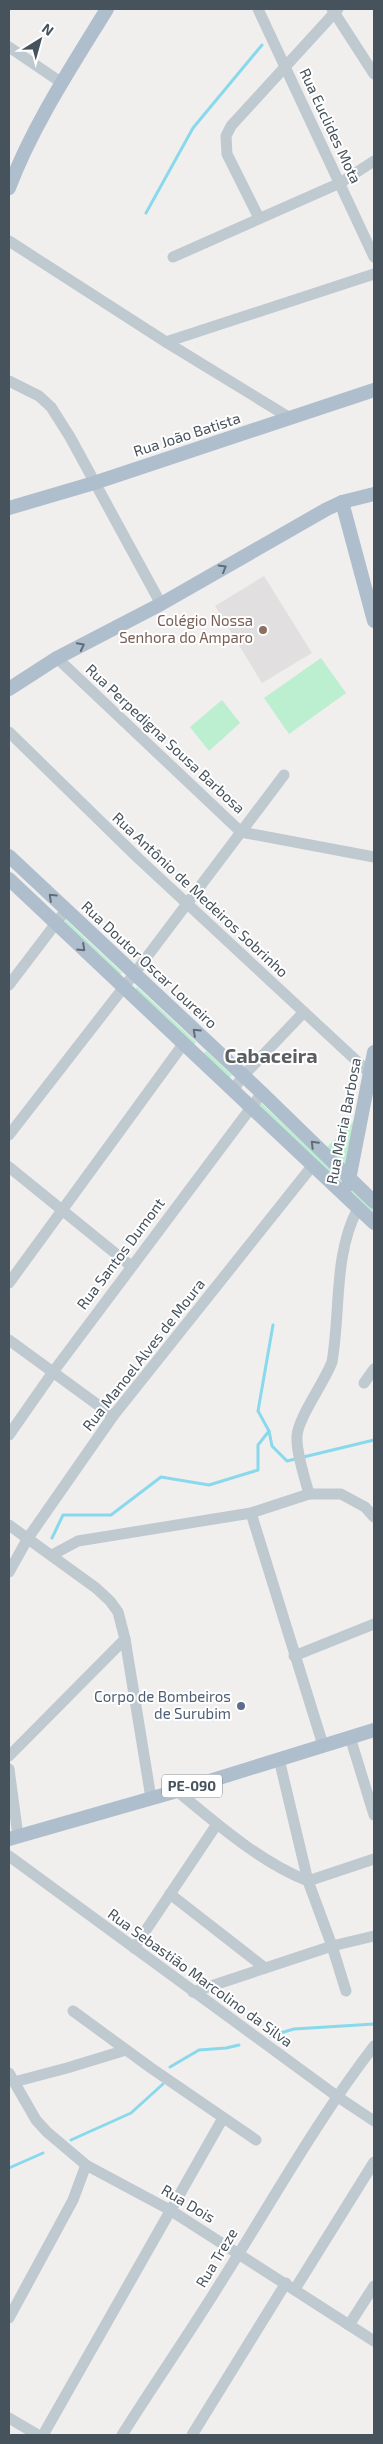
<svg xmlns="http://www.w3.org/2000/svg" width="383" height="2444" font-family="'Exo 2',sans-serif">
	<rect width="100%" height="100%" fill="#f1eeee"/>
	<polygon fill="#e2dfe0" points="264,576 312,653 262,683 215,606"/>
	<g fill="#bcefcf">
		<polygon points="321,658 346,693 289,734 264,698"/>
		<polygon points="222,700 240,723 209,751 190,727"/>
		<polygon points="66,920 122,973 119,975 64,924"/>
		<polygon points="137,987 196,1042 194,1045 134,991"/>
		<polygon points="206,1051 232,1075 229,1079 203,1055"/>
		<polygon points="257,1099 374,1210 374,1217 253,1103"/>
		<polygon points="354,1121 346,1169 325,1149"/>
	</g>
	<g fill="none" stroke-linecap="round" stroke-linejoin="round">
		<g stroke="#89d9ec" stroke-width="3">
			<polyline points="146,213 193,128 262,45"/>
			<polyline points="269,1431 258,1411 273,1325"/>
			<polyline points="52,1538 63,1515 111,1515 161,1477 209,1485 258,1470 258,1445 269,1431 272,1446 287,1461 374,1440"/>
			<polyline points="270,2036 294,2029 374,2024"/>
			<polyline points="170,2067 199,2050 226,2048 239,2045"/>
			<polyline points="71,2140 131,2113 163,2084"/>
			<polyline points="9,2168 43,2153"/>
		</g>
		<g stroke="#bec9d0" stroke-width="11">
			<polyline points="258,9 374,257"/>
			<polyline points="332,9 374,74"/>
			<polyline points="9,47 62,83"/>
			<polyline points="259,218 227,154 226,136 231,126 338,9"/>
			<polyline points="9,241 166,342 290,418"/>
			<polyline points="173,257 340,183 374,161"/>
			<polyline points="166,342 374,274"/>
			<polyline points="9,381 39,396 51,407 70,437 161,604"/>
			<polyline points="57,658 241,832 374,857"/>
			<polyline points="9,732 138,858 374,1077"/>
			<polyline points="9,985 66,910"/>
			<polyline points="233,1090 243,1076 304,1012"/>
			<polyline points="9,1135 134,974 284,775"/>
			<polyline points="9,1167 131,1266"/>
			<polyline points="9,1283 184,1043"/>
			<polyline points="9,1340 113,1416"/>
			<polyline points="364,1383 374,1369"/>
			<polyline points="9,1435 53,1372 262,1093"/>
			<path d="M309 1494C305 1478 296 1453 297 1436 298 1418 324 1383 332 1362 341 1310 333 1256 358 1208"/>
			<polyline points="251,1513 323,1745"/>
			<polyline points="9,1525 96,1588 110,1601 118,1612 125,1639 151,1798"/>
			<polyline points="52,1555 78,1541 251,1513 309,1494 341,1494 365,1507 374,1517"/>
			<polyline points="9,1572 28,1538 113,1416 313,1165"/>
			<polyline points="294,1656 374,1624"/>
			<polyline points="350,1737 374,1815"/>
			<polyline points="9,1756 125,1639"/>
			<polyline points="279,1759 308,1881 332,1946 346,1991"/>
			<polyline points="9,1769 18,1836"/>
			<path d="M177 1791C217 1824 260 1862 308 1881L374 1859"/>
			<polyline points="9,1856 338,2097 374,2121"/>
			<polyline points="170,1894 265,1968"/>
			<polyline points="134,1948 217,1824"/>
			<polyline points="193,1992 332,1946 374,1936"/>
			<polyline points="73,2011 151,2068 256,2140"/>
			<polyline points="9,2073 36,2120 47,2132 86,2165 170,2210 374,2341"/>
			<polyline points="14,2082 67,2068 126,2050"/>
			<polyline points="295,2289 374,2162"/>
			<polyline points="9,2318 73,2200 86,2165"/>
			<polyline points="349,2325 374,2286"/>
			<polyline points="9,2418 38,2435"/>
			<polyline points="43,2435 223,2118"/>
			<path d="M122 2435C154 2384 189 2334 221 2282 271 2203 317 2120 374 2046"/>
			<polyline points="192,2435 286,2283"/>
		</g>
		<g stroke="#aebecd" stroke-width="14">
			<path d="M9 188C33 125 72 66 107 9"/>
			<polyline points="342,502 374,621"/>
			<polyline points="9,508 94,483 374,390"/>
			<polyline points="9,689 57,658 161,604 327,509 342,502 374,494"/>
			<polyline points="9,856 262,1093 374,1202"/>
			<polyline points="9,879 374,1223"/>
			<polyline points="348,1185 374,1052"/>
			<polyline points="9,1839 177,1791 374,1730"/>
		</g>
	</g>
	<defs><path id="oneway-chevron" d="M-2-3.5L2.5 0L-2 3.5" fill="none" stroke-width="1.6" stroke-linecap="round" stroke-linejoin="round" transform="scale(1.25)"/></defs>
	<g stroke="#606d78">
		<use href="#oneway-chevron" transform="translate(223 568) rotate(-30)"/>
		<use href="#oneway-chevron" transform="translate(81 646) rotate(-27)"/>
		<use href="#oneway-chevron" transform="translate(52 897) rotate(-137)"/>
		<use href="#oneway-chevron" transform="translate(82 948) rotate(43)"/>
		<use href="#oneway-chevron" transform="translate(196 1032) rotate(-137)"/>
		<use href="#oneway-chevron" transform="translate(314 1144) rotate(-135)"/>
	</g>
	<circle fill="#8d6e63" stroke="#fff" stroke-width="2" cx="263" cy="630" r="5"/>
	<circle fill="#5c6f8a" stroke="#fff" stroke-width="2" cx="241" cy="1706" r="5"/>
	<g text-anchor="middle" stroke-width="4" stroke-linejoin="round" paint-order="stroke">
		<rect fill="#fff" stroke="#7e868d" stroke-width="1" x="162" y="1774.5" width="60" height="23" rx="4"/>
		<g font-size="14" font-weight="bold" fill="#46525c">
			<text x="192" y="1791">PE-090</text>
		</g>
		<g font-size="15" fill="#46525c" stroke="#fff">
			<text transform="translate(330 126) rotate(65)" y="5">Rua Euclides Mota</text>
			<text transform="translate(187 435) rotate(-18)" y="5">Rua João Batista</text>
			<text transform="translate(165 739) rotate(43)" y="5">Rua Perpedigna Sousa Barbosa</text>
			<text transform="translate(200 895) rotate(43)" y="5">Rua Antônio de Medeiros Sobrinho</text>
			<text transform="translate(149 965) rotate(43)" y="5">Rua Doutor Oscar Loureiro</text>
			<text transform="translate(344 1121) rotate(-79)" y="5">Rua Maria Barbosa</text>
			<text transform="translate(121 1254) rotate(-53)" y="5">Rua Santos Dumont</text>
			<text transform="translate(144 1355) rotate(-52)" y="5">Rua Manoel Alves de Moura</text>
			<text transform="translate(200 1978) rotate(36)" y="5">Rua Sebastião Marcolino da Silva</text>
			<text transform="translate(188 2204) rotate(31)" y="5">Rua Dois</text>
			<text transform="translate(217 2258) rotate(-59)" y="5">Rua Treze</text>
		</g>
		<g font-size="15" fill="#785e54" stroke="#fff" text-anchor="end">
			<text x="253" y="626">Colégio Nossa<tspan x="253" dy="17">Senhora do Amparo</tspan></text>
		</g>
		<g font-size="15" fill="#4e5e75" stroke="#fff" text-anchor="end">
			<text x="231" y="1702">Corpo de Bombeiros<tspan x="231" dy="17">de Surubim</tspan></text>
		</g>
		<g font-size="20" font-weight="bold" fill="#5b5f63" stroke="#fff">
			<text x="271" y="1063">Cabaceira</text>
		</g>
	</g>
	<rect width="383" height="2444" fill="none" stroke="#46525c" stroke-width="20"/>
	<g transform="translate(40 40) rotate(37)" stroke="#ffffff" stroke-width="4" paint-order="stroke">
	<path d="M0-4L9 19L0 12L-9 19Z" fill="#46525c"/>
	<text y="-8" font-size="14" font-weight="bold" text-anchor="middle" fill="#46525c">N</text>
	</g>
</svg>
